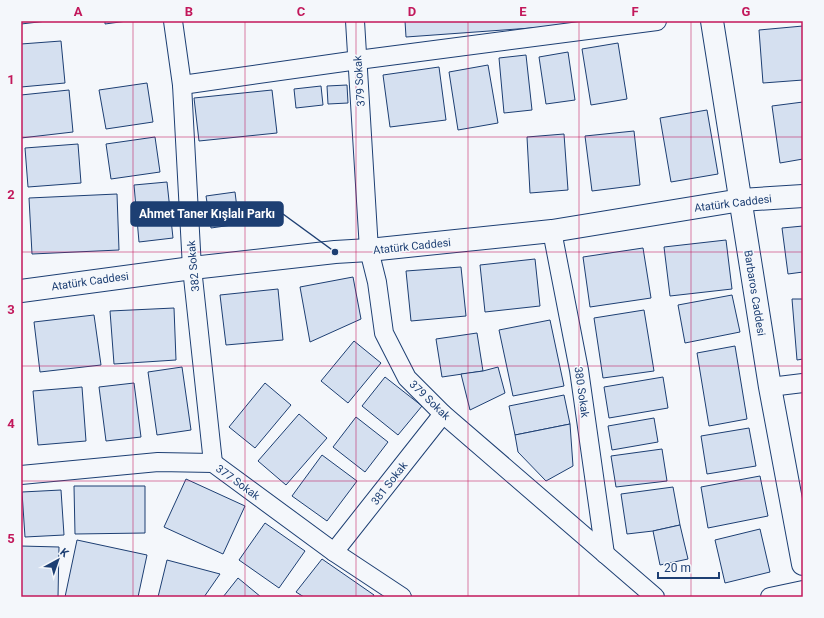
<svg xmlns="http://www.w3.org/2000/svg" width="824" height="618" font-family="Roboto,sans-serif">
	<rect width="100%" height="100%" fill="#f4f7fb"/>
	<g fill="#d5e0f0" stroke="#1d3f73">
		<polygon points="21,21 47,21 21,24"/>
		<polygon points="105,21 127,21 105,24"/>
		<polygon points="405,21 573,21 573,25 406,37"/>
		<polygon points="803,26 803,80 763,83 759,30"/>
		<polygon points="61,41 65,83 21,87 21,44"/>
		<polygon points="618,43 627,99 591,105 582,49"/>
		<polygon points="568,52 575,100 546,104 539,57"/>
		<polygon points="526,55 532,110 504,113 499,58"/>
		<polygon points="488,65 498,123 458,130 449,72"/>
		<polygon points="439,67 446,120 390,127 383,75"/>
		<polygon points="147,83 153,122 106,129 99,90"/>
		<polygon points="347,85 348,103 328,104 327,86"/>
		<polygon points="321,86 323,105 296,108 294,89"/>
		<polygon points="69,90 73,132 21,138 21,95"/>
		<polygon points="272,90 277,133 199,141 194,98"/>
		<polygon points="803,102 803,159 780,163 772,106"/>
		<polygon points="707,110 718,174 671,182 660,118"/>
		<polygon points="634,131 640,185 592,191 585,136"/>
		<polygon points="564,134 568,190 530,193 527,137"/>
		<polygon points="155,137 160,172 111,179 106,144"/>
		<polygon points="78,144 81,183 28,187 25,148"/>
		<polygon points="167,182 173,238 139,242 134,185"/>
		<polygon points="235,192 239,224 211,228 206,196"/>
		<polygon points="117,194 119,250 32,254 29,198"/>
		<polygon points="803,226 803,272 788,274 782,228"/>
		<polygon points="726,240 732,289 670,296 664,247"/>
		<polygon points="643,248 651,298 590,307 583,257"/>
		<polygon points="535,259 540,306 485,312 480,265"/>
		<polygon points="461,267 466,316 411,321 406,271"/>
		<polygon points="353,277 361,319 310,342 300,287"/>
		<polygon points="278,289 283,340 226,345 220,295"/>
		<polygon points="732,295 740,332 685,343 678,305"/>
		<polygon points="792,299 803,299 803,359 797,360"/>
		<polygon points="174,308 176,360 114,364 110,311"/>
		<polygon points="644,310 654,371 603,378 594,318"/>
		<polygon points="94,315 101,365 40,372 34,322"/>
		<polygon points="550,320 564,386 513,396 499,330"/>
		<polygon points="477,333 483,371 442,377 436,339"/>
		<polygon points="354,341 381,363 348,403 321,381"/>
		<polygon points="735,346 747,419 709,426 697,353"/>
		<polygon points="182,367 191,430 157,435 148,372"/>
		<polygon points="498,367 505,393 470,410 461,374 483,371"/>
		<polygon points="385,377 422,406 398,435 362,406"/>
		<polygon points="663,377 668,408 609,418 604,387"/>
		<polygon points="134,383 141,437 106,441 99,387"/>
		<polygon points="265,383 291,405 255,448 229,427"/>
		<polygon points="82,387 86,441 38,445 33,391"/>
		<polygon points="564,395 570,424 515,435 509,406"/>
		<polygon points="299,414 327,438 286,485 258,461"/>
		<polygon points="356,417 388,442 365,472 333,447"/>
		<polygon points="654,418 658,442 612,450 608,426"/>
		<polygon points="570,424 573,466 546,481 518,452 515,435"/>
		<polygon points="749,428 756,466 707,474 701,436"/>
		<polygon points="662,449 667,481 616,487 611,456"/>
		<polygon points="322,455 357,481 327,521 292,496"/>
		<polygon points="760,476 768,516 708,528 701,487"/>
		<polygon points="186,479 245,506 223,554 164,527"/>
		<polygon points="74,486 145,486 145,533 75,534"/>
		<polygon points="673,487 680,525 653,531 627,534 621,494"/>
		<polygon points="61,490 64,535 25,537 22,492"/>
		<polygon points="265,523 305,551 279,588 239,560"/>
		<polygon points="680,525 688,559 660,565 653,531"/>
		<polygon points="760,529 770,572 725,583 715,540"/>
		<polygon points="77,540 147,555 138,597 65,597"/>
		<polygon points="21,546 59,547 58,597 21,597"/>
		<polygon points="322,559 374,595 373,597 304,597 296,592"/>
		<polygon points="167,560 220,574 204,597 158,597"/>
		<polygon points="238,578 261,597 223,597"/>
	</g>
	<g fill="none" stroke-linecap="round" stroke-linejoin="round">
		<g stroke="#1d3f73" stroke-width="20">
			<g id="minor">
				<polyline points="173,21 182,85 192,268 213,463"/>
				<polyline points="355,21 369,250 377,282 384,333 407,378 443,414 655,597"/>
				<polyline points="182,85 358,60 657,21"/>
				<polyline points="552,231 579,370 605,554"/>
				<polyline points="770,387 803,383"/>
				<polyline points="21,475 158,462 213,463 334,552 402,597"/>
				<polyline points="334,552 443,414"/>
				<polyline points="770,597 803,590"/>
			</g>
		</g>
		<g stroke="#1d3f73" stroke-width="24">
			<g id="tertiary">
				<polyline points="712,21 770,387 803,564"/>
				<polyline points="21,291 192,268 335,252 369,250 552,231 741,200 803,196"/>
			</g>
		</g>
		<use href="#minor" stroke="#f4f7fb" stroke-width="18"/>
		<use href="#tertiary" stroke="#f4f7fb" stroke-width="22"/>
	</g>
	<path fill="none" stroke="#c2185b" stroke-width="1" stroke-opacity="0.55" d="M133 21V597M245 21V597M356 21V597M468 21V597M579 21V597M691 21V597M21 137H803M21 252H803M21 366H803M21 481H803"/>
	<g text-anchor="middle" stroke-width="3" stroke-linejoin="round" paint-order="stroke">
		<g font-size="11" fill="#1d3f73" stroke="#f4f7fb">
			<text transform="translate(359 81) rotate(-94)" y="4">379 Sokak</text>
			<text transform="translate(733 203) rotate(-7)" y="4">Atatürk Caddesi</text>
			<text transform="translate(412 246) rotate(-6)" y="4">Atatürk Caddesi</text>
			<text transform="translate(193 266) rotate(-95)" y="4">382 Sokak</text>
			<text transform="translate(90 281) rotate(-8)" y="4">Atatürk Caddesi</text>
			<text transform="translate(755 293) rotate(81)" y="4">Barbaros Caddesi</text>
			<text transform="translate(582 392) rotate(82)" y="4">380 Sokak</text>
			<text transform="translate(430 400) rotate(44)" y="4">379 Sokak</text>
			<text transform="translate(238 482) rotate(36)" y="4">377 Sokak</text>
			<text transform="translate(389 483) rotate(-52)" y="4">381 Sokak</text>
		</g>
	</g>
	<path fill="none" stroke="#1d3f73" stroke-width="1.5" d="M335 252L283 214"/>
	<circle fill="#1d3f73" stroke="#f4f7fb" stroke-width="1.5" cx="335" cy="252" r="4"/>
	<rect fill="#1d3f73" stroke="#1d3f73" stroke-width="1.5" x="131" y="202" width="152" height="24" rx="4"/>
	<g font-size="12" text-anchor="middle" font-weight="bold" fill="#fff">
		<text x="207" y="218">Ahmet Taner Kışlalı Parkı</text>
	</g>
	<rect width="824" height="618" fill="none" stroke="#f4f7fb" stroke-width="44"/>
	<g transform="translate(58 560) rotate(40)" stroke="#f4f7fb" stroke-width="3" paint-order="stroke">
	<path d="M0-3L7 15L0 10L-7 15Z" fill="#1d3f73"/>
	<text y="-6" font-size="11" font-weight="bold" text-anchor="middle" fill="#1d3f73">K</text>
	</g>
	<path d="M658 572v6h61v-6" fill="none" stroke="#1d3f73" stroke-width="2"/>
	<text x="664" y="572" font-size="12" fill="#1d3f73" stroke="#f4f7fb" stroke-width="3" paint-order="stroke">20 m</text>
	<rect x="22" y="22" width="780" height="574" fill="none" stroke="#c2185b" stroke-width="1.5"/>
	<g font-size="13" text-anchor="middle" font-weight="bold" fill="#c2185b">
		<text x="78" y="16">A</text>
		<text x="189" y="16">B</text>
		<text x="301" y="16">C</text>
		<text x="412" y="16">D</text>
		<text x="523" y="16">E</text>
		<text x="635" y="16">F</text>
		<text x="746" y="16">G</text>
		<text x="11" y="84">1</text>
		<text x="11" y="199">2</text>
		<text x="11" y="314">3</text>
		<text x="11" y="428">4</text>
		<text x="11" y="543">5</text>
	</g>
</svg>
